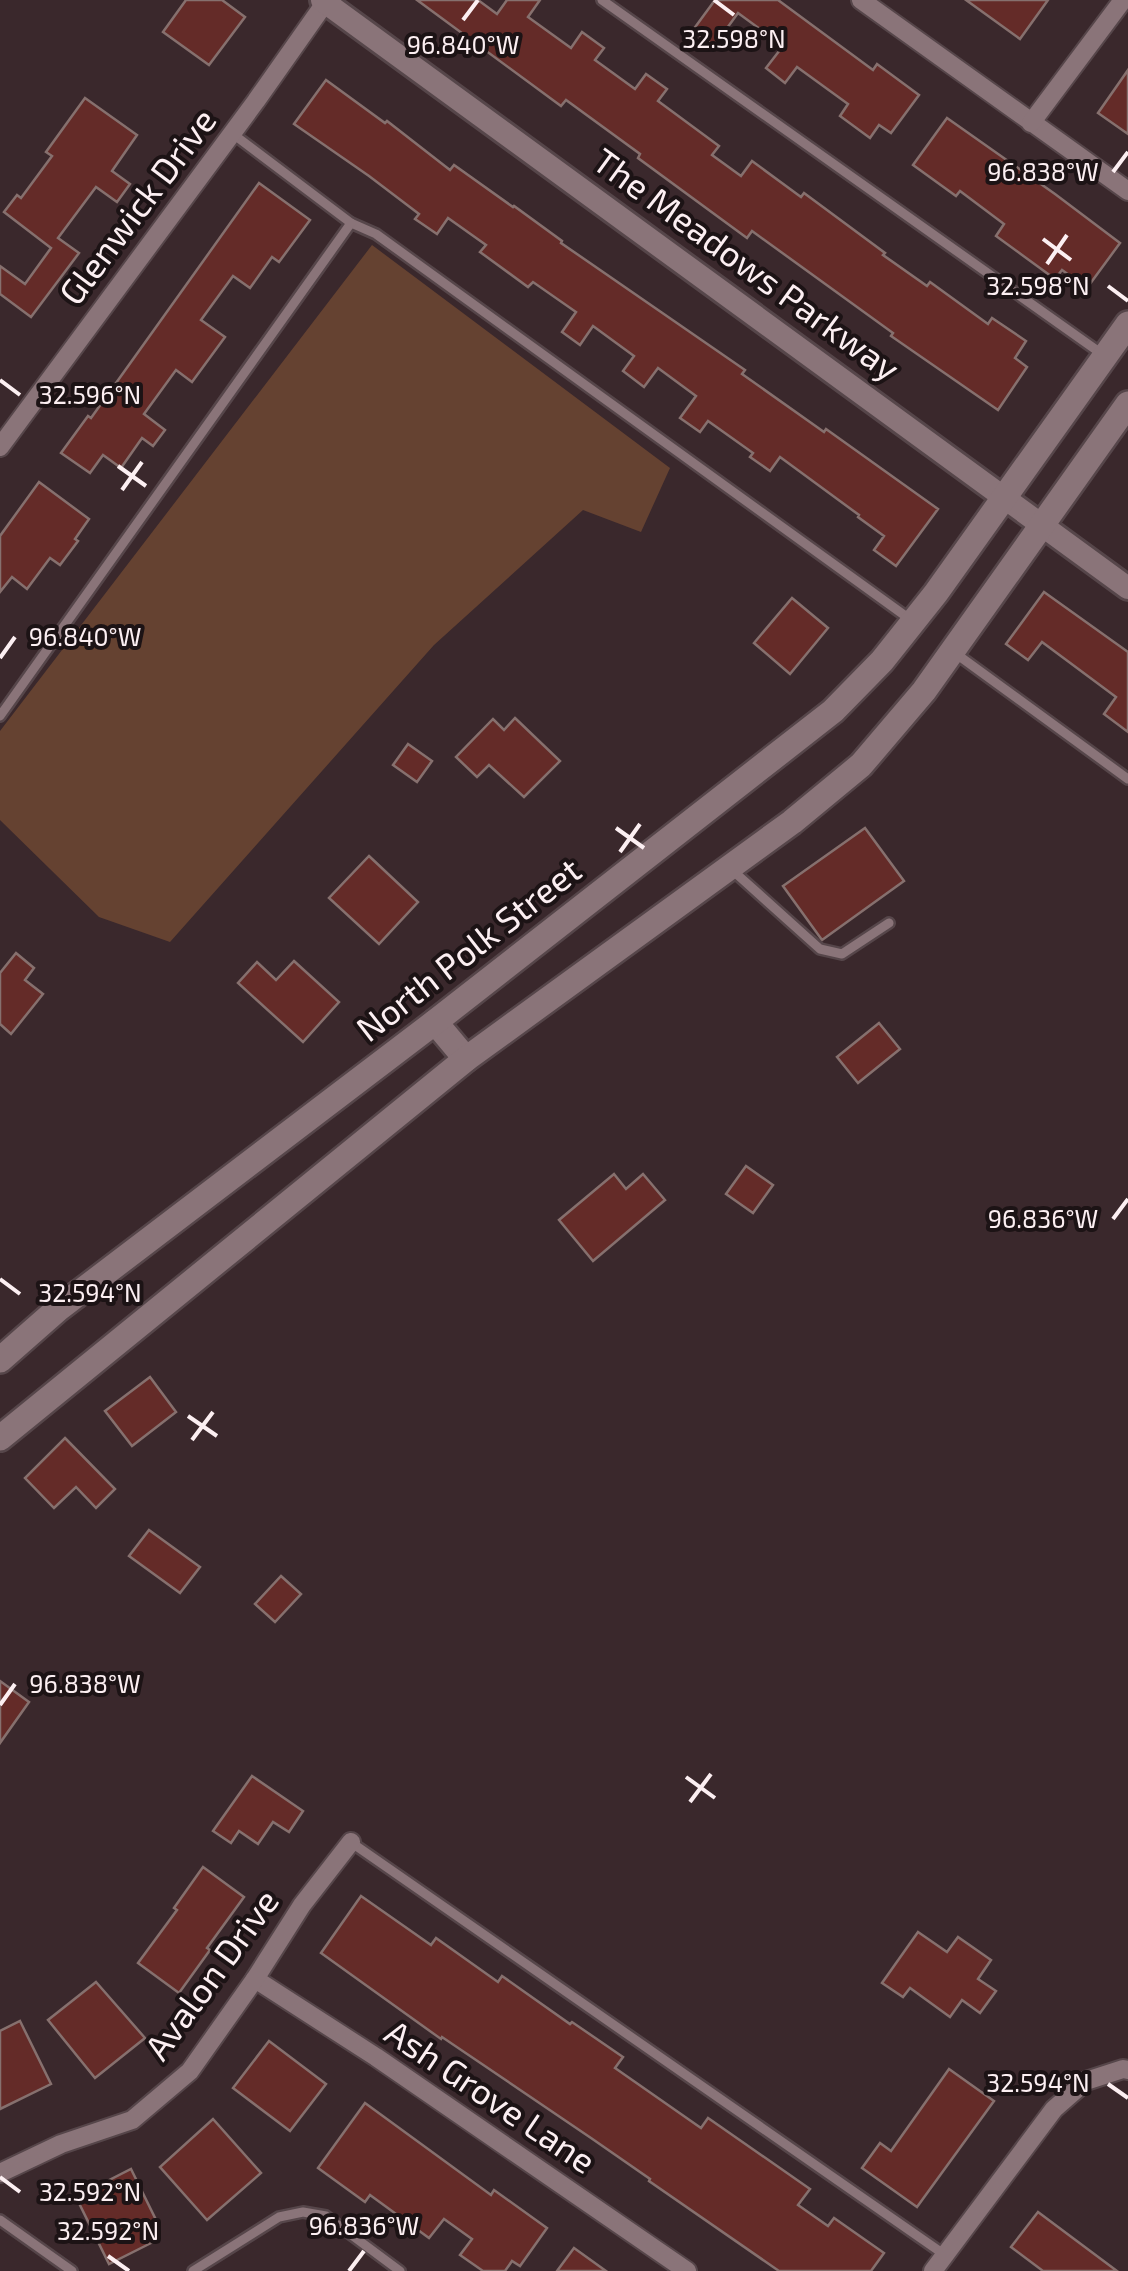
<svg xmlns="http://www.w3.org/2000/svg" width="1128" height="2271" font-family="'Exo 2',sans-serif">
	<rect width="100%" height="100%" fill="#3a282c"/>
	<polygon fill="#654231" points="372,245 670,468 641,532 583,510 434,645 170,942 99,917 0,820 0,731"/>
	<g fill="#642b28" stroke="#86706e" stroke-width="2.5">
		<polygon points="186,0 222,0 245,17 209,65 163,32"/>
		<polygon points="417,0 478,0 497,14 507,0 540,0 528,17 571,48 582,32 604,48 595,60 635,89 646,74 667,89 658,101 719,146 712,155 741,176 752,161 801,197 804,193 885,253 883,255 927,286 930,282 988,324 992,318 1026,341 1015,358 1027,367 998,410 891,336 893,333 752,231 747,238 638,158 640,154 566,100 561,106"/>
		<polygon points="715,0 778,0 873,70 877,64 919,95 891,133 879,125 870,138 840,116 848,104 797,67 785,83 766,68 783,46 738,13 714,46 693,30"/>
		<polygon points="966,0 1048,0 1020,39"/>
		<polygon points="1128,70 1128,134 1098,113"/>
		<polygon points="326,80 385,123 387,121 450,170 454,165 513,207 514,206 562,241 561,243 745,370 742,374 824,432 826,429 938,509 896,566 874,550 884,536 858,517 859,515 780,457 770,471 750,457 753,453 708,421 700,432 680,418 696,396 658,368 644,387 623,371 634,356 593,326 580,345 562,332 576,312 533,282 528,287 480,252 486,245 448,218 437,234 415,219 419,214 369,176 294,124"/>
		<polygon points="85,98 137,135 112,171 130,184 117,202 96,187 58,238 79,253 31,317 0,294 0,266 25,284 51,248 4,212 17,195 21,198 52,156 46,152"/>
		<polygon points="947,118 1055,194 1120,243 1087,288 1062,270 1055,279 996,236 1004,224 960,191 956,196 913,165"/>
		<polygon points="259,183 310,220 279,262 272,257 250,288 233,276 201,320 225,337 192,382 176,370 144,414 165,430 153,446 142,438 121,468 103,455 90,473 61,453 88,416 91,418"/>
		<polygon points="39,482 89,519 75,539 78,541 60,565 50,558 27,589 12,577 0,592 0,536"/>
		<polygon points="1044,592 1128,652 1128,732 1104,714 1116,697 1042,642 1028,660 1006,644"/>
		<polygon points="792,598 828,628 790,674 754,643"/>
		<polygon points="515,718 560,761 524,797 489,765 477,777 456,757 493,719 504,730"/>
		<polygon points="408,744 432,761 417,782 393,765"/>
		<polygon points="865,828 904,881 822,940 783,886"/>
		<polygon points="369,856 418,902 379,944 329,898"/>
		<polygon points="16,953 34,968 25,980 43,994 11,1034 0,1024 0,973"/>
		<polygon points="294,961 339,1002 303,1042 238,983 257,962 276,980"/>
		<polygon points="879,1023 900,1049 858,1083 837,1057"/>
		<polygon points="746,1166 773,1185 753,1213 726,1194"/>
		<polygon points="614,1174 626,1189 643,1174 665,1200 593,1261 559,1220"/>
		<polygon points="150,1377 176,1412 132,1446 105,1411"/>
		<polygon points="65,1438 115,1489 96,1508 76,1487 54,1508 25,1478"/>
		<polygon points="149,1530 200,1567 180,1593 129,1556"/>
		<polygon points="281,1576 301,1594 275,1622 255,1604"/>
		<polygon points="0,1681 29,1702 0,1743"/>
		<polygon points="252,1776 303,1811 289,1832 273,1822 258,1844 239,1831 231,1843 213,1831"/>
		<polygon points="203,1867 244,1897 207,1948 210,1950 179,1993 138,1963 177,1910 174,1908"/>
		<polygon points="361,1896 431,1945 436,1938 498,1982 502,1976 570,2024 572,2022 623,2057 615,2068 701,2128 708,2118 810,2189 798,2205 828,2226 834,2218 884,2253 871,2271 779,2271 649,2181 650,2179 591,2138 442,2037 441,2039 321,1953"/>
		<polygon points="918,1932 947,1952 958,1937 991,1960 978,1979 996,1991 980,2013 962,2000 950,2017 910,1988 903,1997 882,1983"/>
		<polygon points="96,1982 145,2038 95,2078 48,2020"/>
		<polygon points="20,2021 51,2084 0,2109 0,2031"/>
		<polygon points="269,2041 326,2084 290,2131 233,2088"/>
		<polygon points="949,2069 994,2101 917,2207 862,2168 880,2143 891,2151"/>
		<polygon points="365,2103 491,2195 494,2190 547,2228 520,2266 512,2261 505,2271 483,2271 460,2255 472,2239 444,2219 429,2238 370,2195 365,2202 318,2168"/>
		<polygon points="213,2119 261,2173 207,2220 160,2167"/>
		<polygon points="131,2169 158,2224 147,2229 153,2242 109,2264 76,2197"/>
		<polygon points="1038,2212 1117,2271 1043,2271 1011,2247"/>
		<polygon points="574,2248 606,2271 557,2271"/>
	</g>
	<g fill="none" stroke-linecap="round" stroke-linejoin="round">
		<g stroke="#56464a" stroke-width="14">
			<g id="service">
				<polyline points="602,0 1102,354"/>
				<polyline points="351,223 376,234 911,620"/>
				<polyline points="955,653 1128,779"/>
				<polyline points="0,716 351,223 233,134"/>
				<polyline points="731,869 820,949 842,954 889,923"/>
				<polyline points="352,1843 945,2255"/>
				<polyline points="0,2220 72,2271"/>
				<polyline points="193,2271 279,2217 303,2212 326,2216 400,2271"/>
			</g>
		</g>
		<g stroke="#56464a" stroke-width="22">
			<g id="minor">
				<polyline points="861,0 1128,191"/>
				<polyline points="1031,123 1123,0"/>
				<polyline points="0,447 256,101 325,3"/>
				<polyline points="255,1979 376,2057 687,2271"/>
				<polyline points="0,2173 61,2144 132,2120 190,2071 255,1979 302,1905 351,1842"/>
				<polyline points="933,2271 1054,2109 1086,2081 1123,2069 1128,2070"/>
			</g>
		</g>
		<g stroke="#56464a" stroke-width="28">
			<polyline id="tertiary" points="322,0 1128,588"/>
		</g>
		<g stroke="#56464a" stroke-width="30">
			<g id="secondary">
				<polyline points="435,1022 466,1059"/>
				<polyline points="0,1360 58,1309 435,1022 833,711 882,661 936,593 1128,324"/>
				<polyline points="0,1438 466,1059 792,822 861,765 924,691 1128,404"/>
			</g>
		</g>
		<use href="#service" stroke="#8a7479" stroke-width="9"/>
		<use href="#minor" stroke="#8a7479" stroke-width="18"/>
		<use href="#tertiary" stroke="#8a7479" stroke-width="22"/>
		<use href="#secondary" stroke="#8a7479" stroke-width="25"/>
	</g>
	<path fill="none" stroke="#fceff2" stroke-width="4" d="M714 0 734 15M463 20 478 0M1113 172 1128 152M1043 239 1071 260M1047 264 1067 235M1108 286 1128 301M0 380 20 395M118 466 146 486M122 490 142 462M0 658 15 637M616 828 644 848M620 852 640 824M1113 1219 1128 1199M0 1279 20 1294M188 1416 217 1436M192 1440 213 1412M0 1705 15 1684M686 1777 715 1798M690 1802 711 1774M1108 2084 1128 2098M0 2177 20 2192M108 2256 129 2271M349 2271 364 2251"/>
	<g text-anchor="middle" stroke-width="8" stroke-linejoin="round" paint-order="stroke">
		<g font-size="35" fill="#fceff2" stroke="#1c1315">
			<text transform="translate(138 207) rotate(-53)" y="12">Glenwick Drive</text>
			<text transform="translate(746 265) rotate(36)" y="12">The Meadows Parkway</text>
			<text transform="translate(469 950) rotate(-38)" y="12">North Polk Street</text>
			<text transform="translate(212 1975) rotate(-54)" y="12">Avalon Drive</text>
			<text transform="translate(490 2097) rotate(34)" y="12">Ash Grove Lane</text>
		</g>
	</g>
	<g font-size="25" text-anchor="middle" fill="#fceff2" stroke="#1c1315" stroke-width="8" stroke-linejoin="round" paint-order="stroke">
		<text x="734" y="48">32.598°N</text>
		<text x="463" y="54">96.840°W</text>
		<text x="1043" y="181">96.838°W</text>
		<text x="1038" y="295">32.598°N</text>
		<text x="90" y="404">32.596°N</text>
		<text x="85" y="646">96.840°W</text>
		<text x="1043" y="1228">96.836°W</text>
		<text x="90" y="1302">32.594°N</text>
		<text x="85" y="1693">96.838°W</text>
		<text x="1038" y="2092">32.594°N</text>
		<text x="90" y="2201">32.592°N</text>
		<text x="364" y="2235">96.836°W</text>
		<text x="108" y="2240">32.592°N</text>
	</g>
</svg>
